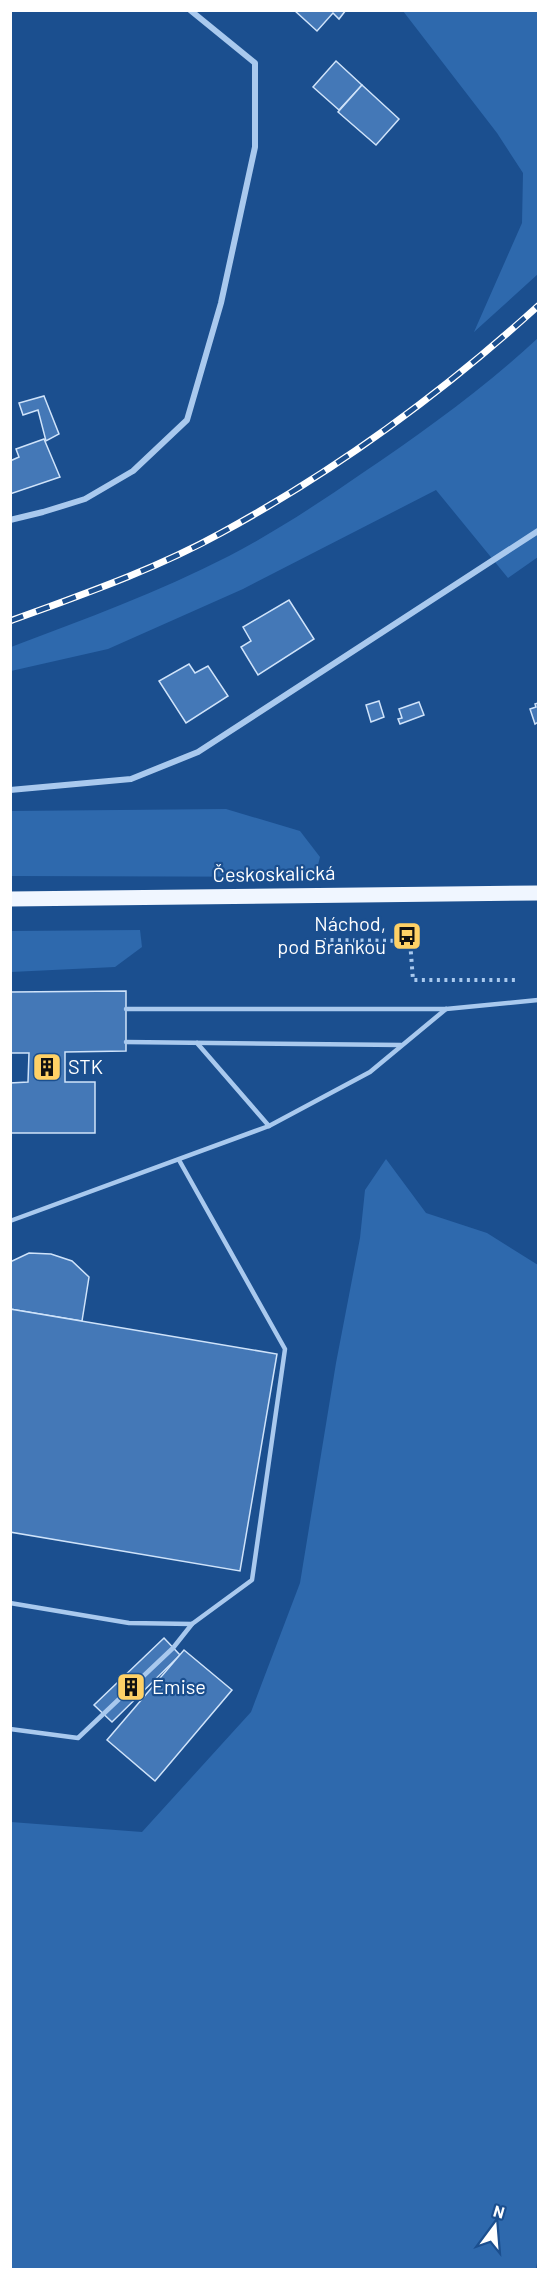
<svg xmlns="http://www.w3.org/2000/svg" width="549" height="2280" font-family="Barlow,sans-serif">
	<rect width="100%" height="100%" fill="#1b4f8f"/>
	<g fill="#2e69ad">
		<polygon points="403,11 538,11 538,274 474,332 522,223 523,173 497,133"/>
		<path d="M538 338V557L508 578 436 490 243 589 108 649 11 671V647C85 619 159 592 229 556 275 532 319 503 361 474 423 432 483 389 538 338Z"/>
		<polygon points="226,809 300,831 320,857 315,877 11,876 11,811"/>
		<polygon points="140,930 142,947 115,967 11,972 11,931"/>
		<polygon points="386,1159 426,1213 487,1233 538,1265 538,2257 536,2269 11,2269 11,1822 142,1832 251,1712 300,1583 336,1363 360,1238 365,1190"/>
	</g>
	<g fill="#4478b7" stroke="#cfe3fa" stroke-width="1.5">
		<polygon points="294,10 346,10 339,19 333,13 317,31"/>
		<polygon points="336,61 362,85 339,110 313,87"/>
		<polygon points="362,85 399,119 376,145 338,112"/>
		<polygon points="44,396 59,434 46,441 38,410 23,415 19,403"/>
		<polygon points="44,439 60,477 10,494 10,461 19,457 16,449"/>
		<polygon points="289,600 314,639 258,675 241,647 251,641 243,627"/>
		<polygon points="189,664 195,673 208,666 228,696 186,723 159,681"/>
		<polygon points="379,701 384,717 371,722 366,705"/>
		<polygon points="419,702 424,715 400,724 398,719 402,718 399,709"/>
		<polygon points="538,703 538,722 535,724 530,709 536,707 535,704"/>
		<polygon points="126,991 126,1051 65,1052 65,1082 95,1082 95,1133 10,1133 10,1083 28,1082 29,1053 10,1053 10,992"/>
		<polygon points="29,1253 51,1254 72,1261 89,1277 82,1321 10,1309 10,1262"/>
		<polygon points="10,1309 277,1354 240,1571 10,1532"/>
		<polygon points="164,1638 180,1655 112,1722 94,1705"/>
		<polygon points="184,1650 232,1690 155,1781 107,1740"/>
	</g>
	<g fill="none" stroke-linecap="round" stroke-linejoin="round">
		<polyline stroke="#a9c9ee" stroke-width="4" stroke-dasharray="3 4.5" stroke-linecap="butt" points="323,940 410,941 413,980 515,980"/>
		<g stroke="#a9c9ee" stroke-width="4.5">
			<polyline points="126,1009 446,1009 538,1000"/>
			<polyline points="126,1042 401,1045"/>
			<polyline points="197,1043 269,1126"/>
			<polyline points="10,1221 269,1126 370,1072 446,1009"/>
			<polyline points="10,1603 129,1623 192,1624 252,1580 285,1349 179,1160"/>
			<polyline points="10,1729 78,1738 173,1648 192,1624"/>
		</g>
		<g stroke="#a9c9ee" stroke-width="6">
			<polyline points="10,520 43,512 85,499 133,471 187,420 221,303 255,147 255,63 190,10"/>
			<polyline points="10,790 131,779 198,752 538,531"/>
		</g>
		<polyline stroke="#f0f6ff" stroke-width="15" points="10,899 538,893"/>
		<g stroke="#fff" stroke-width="7">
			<path id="rail" d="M10 621C81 595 154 570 221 533 335 471 442 393 538 306"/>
		</g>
		<use href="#rail" stroke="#1b4f8f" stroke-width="4.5" stroke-dasharray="14" stroke-linecap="butt"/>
	</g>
	<defs>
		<g id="bus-square" transform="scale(1.5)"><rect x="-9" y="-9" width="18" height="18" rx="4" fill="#ffd166" stroke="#1b4f8f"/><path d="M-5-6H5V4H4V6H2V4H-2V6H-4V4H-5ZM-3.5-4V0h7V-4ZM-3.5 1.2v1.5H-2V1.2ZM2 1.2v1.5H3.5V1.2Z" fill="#111"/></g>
		<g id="building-square" transform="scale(1.5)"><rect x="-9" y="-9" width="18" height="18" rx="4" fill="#ffd166" stroke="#1b4f8f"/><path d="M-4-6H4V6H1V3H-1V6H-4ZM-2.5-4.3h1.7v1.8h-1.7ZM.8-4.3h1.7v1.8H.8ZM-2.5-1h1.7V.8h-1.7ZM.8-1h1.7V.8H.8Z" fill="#111"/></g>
	</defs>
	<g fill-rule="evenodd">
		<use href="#bus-square" x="407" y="936"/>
		<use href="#building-square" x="47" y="1067"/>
		<use href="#building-square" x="131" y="1687"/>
	</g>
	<g text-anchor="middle" stroke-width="4.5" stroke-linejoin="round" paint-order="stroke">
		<g font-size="20" fill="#fff" stroke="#1b4f8f">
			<text transform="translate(274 874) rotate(-1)" y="7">Českoskalická</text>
		</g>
		<g font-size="20" fill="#fff" stroke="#1b4f8f" text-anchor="start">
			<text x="386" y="931" text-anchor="end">Náchod,<tspan x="386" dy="23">pod Brankou</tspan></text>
			<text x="68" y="1074">STK</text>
			<text x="152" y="1694">Emise</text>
		</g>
	</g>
	<rect width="549" height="2280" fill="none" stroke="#ffffff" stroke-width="24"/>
	<g transform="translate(495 2226) rotate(16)" stroke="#1b4f8f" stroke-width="4.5" paint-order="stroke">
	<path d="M0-4.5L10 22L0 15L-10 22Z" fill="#ffffff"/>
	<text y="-9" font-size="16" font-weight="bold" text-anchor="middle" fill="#ffffff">N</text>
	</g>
</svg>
